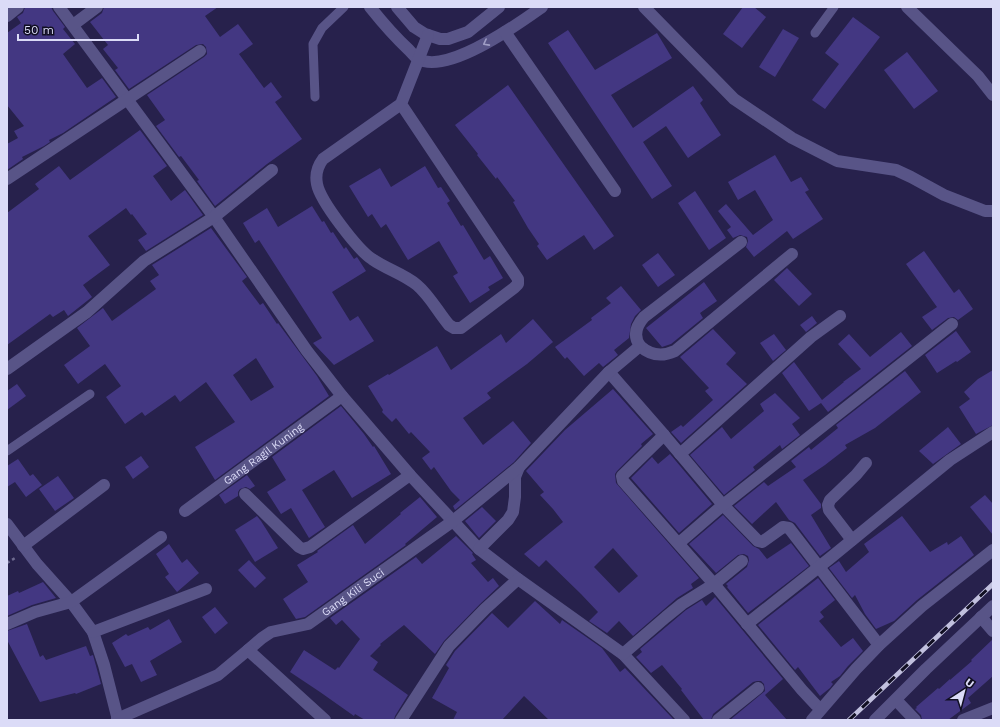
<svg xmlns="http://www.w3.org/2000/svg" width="1000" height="727" font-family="'Work Sans',sans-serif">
	<rect width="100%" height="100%" fill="#27214c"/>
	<g fill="#433782" fill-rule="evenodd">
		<polygon points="25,7 51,7 53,11 65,27 63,29 75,44 63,54 87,88 102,78 116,97 63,133 49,140 50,142 44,146 22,157 23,159 7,170 7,144 18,138 14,131 24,126 7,105 7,33 21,23 17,17 23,13"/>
		<polygon points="104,7 218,7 205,16 220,37 238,24 253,44 239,54 264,88 271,82 282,97 275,102 302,139 267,164 215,206 197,181 199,180 181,156 179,157 156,126 165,120 147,95 204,57 207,54 206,47 203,44 196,45 129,89 115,70 118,68 103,49 108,45 90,22 102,13"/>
		<polygon points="743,7 754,7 766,17 742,48 723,34"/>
		<polygon points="853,17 880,37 825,109 812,100 839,64 825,53"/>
		<polygon points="783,29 799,38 775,77 759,67"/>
		<polygon points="568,30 595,70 657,33 672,58 611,95 633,128 693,86 703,100 700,103 721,135 688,158 666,126 643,142 672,186 652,199 548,43"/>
		<polygon points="907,52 938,91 914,109 884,70"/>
		<polygon points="508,85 614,236 594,250 584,235 547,260 537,246 539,244 528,228 513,202 515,201 497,177 496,179 477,155 478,154 455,125"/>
		<polygon points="140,130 167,166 153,176 171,201 185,190 203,215 146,251 138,240 147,234 132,214 131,215 126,208 88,236 110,265 83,285 92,297 68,316 64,310 53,317 50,314 7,345 7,213 39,189 35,184 59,166 70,180"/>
		<polygon points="775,155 791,182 801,177 809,190 805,192 823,219 793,239 787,231 754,257 746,247 748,241 747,237 740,235 733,238 727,230 731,227 718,211 726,204 753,235 773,220 755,190 738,200 728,182"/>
		<polygon points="425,166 438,188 441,187 450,201 447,203 461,226 463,225 484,260 490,256 503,278 488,287 490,290 470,303 453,276 458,273 439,241 408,260 386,224 381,228 372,214 368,217 349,186 380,168 391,187"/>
		<polygon points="695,191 726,238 709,250 678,203"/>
		<polygon points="312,206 322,222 324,221 331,233 333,232 344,249 346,247 354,259 357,257 366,271 332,292 350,321 358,316 374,341 334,365 313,343 322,338 259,240 255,243 243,223 267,208 278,227"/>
		<path d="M211 228 247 277 242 281 260 305 263 303 277 324 278 323 317 376 329 396 215 480 195 447 235 422 206 382 180 402 175 395 145 416 142 412 125 424 106 397 121 386 105 364 78 384 64 365 90 346 77 328 103 308 112 321 156 289 150 281 159 275 152 265ZM256 358 274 387 251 401 233 375Z"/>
		<polygon points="924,251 954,293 959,289 973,309 958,320 954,317 948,318 932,330 922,317 937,307 906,264"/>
		<polygon points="658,253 675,275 658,287 642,265"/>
		<polygon points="787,268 812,294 799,306 774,280"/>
		<polygon points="704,282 717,301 700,313 703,318 671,344 662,347 646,328"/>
		<polygon points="621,286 641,310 635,316 631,324 629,338 614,350 618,355 603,367 599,363 584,376 567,357 565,359 555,347 592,320 591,318 611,303 606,298"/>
		<polygon points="812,316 817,323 806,332 800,325"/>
		<polygon points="533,319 553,342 527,364 487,393 491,398 463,418 483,445 513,421 531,443 514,462 455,510 453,506 460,500 451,491 434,467 431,470 422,458 430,452 411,432 409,434 396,418 392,422 382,412 383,410 368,386 388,374 389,375 437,346 451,370 501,334 506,343"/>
		<polygon points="713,329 736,353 726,364 747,384 681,443 671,432 681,425 683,427 713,400 705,391 709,388 680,357"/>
		<polygon points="956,331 971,352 957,362 956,361 937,373 925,355"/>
		<polygon points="901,332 912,346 828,412 821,403 809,411 782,373 794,362 822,400 844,382 843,382 861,369 838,344 849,334 870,357"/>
		<polygon points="774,334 786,350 773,361 760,343"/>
		<polygon points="993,370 993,425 976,434 959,407 970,399 964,392 978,379"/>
		<polygon points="905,371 921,392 875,428 845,445 847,448 825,465 803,480 821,504 821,508 811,515 831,548 820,556 795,523 789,520 776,502 752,524 734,506 764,482 768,486 796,467 791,461 809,447 811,450 838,428 836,425"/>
		<polygon points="17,384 26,396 7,410 7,391"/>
		<path d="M613 389 653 434 641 444 642 446 617 471 615 474 616 483 699 578 691 584 693 588 677 598 633 636 619 621 607 633 589 621 598 612 581 594 546 560 539 567 524 554 563 522 553 509 540 495 544 492 526 471 565 430ZM613 548 638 576 619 593 594 567Z"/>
		<polygon points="775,393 800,418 792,424 800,435 782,449 780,445 753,467 755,470 724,495 690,455 722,427 731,439 764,411 760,404"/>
		<polygon points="341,406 364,434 373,447 374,446 391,474 352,498 334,470 302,490 325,527 309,538 291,508 281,514 267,492 286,480 272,457"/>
		<polygon points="948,427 961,444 933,464 919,451"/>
		<polygon points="670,454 712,504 679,533 631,478 652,457 658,464"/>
		<polygon points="141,456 149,467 133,479 125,467"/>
		<polygon points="18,459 30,476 33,474 42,485 26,497 15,482 7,487 7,466"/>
		<polygon points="247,475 255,486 250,489 246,487 240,489 238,492 238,496 225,504 219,495"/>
		<polygon points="58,476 74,498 55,511 39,489"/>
		<polygon points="985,495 993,504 993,535 970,507"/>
		<polygon points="420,497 437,517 405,544 406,545 305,617 296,619 283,599 308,582 297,565 318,552 317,551 353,525 365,544 401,514 400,513"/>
		<polygon points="482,507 496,521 479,538 465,521"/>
		<polygon points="723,515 753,546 759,549 767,559 791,543 809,566 748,613 727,587 728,586 726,584 747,567 749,560 748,556 744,554 738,555 716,573 689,544"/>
		<polygon points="257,516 261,521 278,548 255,562 235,530"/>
		<polygon points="902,516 930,552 947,542 948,545 961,536 974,555 917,600 894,621 876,629 865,614 855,595 852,598 829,568 839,561 846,572 869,552 864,544"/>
		<polygon points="456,536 473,553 472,554 476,560 471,563 488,582 493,578 499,586 480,604 444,641 435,654 404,625 380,644 381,645 370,656 378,662 373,670 408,695 395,716 394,720 365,720 355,714 354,716 320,692 290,672 304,650 335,670 338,667 339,668 360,639 342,620 336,625 330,618 416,557 422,564"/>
		<polygon points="169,544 182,563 187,559 199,573 177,592 165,577 169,574 156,554"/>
		<polygon points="249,560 266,578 255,588 238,570"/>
		<polygon points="818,578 835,600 820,612 824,617 819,621 841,647 853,638 863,651 848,666 840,676 831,682 833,684 830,688 820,696 798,667 795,670 758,625"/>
		<polygon points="43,582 56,598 32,605 7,616 7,596 18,591 19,593"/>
		<polygon points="715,597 783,679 765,695 787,720 730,720 765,691 764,684 761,681 757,681 753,682 713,714 711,720 704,720 681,690 682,689 662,665 651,673 636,657 642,652 640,649 686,610 702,600 706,606"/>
		<polygon points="535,601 560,624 562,620 602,648 620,672 625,668 674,720 549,720 524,696 502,720 453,720 457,712 432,698 449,668 446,665 455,651 492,613 508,628"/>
		<polygon points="215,607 228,623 215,634 202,617"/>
		<polygon points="169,619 182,642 150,661 157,675 141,682 132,664 125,667 112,643 126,634 128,636 148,627 150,630"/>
		<polygon points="27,624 40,657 43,655 46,660 86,646 90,656 93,655 101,684 76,694 75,693 40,702 7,640 7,631"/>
		<polygon points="993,639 993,676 968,698 971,703 948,720 922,720 921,715 915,709 917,708 916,707 938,688 939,689 950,679 950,680 972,661 971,660"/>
	</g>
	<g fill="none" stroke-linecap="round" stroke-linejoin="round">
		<polyline stroke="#6f6b90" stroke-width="2.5" stroke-dasharray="3 3" stroke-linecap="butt" points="7,563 15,558"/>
		<g stroke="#585487" stroke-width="9">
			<polyline points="815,33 834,7"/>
			<polyline points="315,97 313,44 322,28 344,7"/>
			<polyline points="7,451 90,394"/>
		</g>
		<g stroke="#585487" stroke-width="12">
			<polyline points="59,7 214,217 307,351 342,396 410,475 479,549 518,579 623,654 684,720"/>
			<path d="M370 7C382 22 395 37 409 50 412 53 415 57 418 59 448 75 518 24 542 7"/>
			<polyline points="397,7 414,27 425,34 440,39 448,39 468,32 499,7"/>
			<polyline points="644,7 734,99 792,138 837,161 896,170 911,177 944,195 985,211 993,211"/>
			<polyline points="907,7 978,76 993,95"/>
			<polyline points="7,16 18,7"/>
			<polyline points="73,25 97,7"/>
			<polyline points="505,32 615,191"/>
			<path d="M401 104 518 279V284L514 288 461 328H454L449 325C438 312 430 296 417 285 404 274 386 269 372 259 358 250 320 201 317 184 315 174 317 167 323 159L401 104 428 35"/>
			<polyline points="7,179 200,51"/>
			<path d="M640 346C650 355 662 357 675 351L792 254"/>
			<polyline points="7,369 87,312 144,261 214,217 272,170"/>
			<polyline points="609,372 664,435"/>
			<polyline points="680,454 811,337 840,316"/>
			<polyline points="245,494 299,547 303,549 310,547 410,475"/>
			<path id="s1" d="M185 511 342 396"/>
			<polyline points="7,524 37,564 71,602 93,632 104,665 118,720"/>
			<polyline points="852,540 829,510 828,505 830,500 856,475 866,463"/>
			<polyline points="679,543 723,505 758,541 762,542 783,527 789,528 879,645"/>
			<polyline points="23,546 104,485"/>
			<polyline points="479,549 508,520 513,512 515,497 515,477 519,467"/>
			<polyline points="742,561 714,584 623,481 622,476 664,435 723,505 952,324"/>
			<polyline points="981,617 993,631"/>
			<polyline points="7,624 35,612 71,602 161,537"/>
			<polyline points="747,624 829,559 950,460 993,432"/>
			<polyline points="93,632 206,589"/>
			<path id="s2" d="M248 650 262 638 271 632 308 624 453 521 519 467 609 372 640 346C633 336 636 326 644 317L741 242"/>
			<polyline points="623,654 666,617 682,604 714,584 802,690 816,705"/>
			<polyline points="896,700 915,720"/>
			<polyline points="117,719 218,675 248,650 325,720"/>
			<polyline points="401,720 449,646 485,609 518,579"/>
			<polyline points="718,720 758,688"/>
			<polyline points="812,720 856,669 879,645 922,606 993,550"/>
			<polyline points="875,720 926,669 993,606"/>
			<polyline points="963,720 993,708"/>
		</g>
		<g stroke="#c1c0de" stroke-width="4.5">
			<polyline id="rail" points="849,720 993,584"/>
		</g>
		<use href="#rail" stroke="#110f22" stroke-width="3" stroke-dasharray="9" stroke-linecap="butt"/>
	</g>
	<defs><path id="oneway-chevron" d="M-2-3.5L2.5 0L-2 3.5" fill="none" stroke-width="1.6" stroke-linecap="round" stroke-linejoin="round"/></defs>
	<use stroke="#a09ec5" href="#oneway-chevron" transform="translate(486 43) rotate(152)"/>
	<g text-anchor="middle" stroke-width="3" stroke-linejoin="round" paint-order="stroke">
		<g font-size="11" fill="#dbdbf7" stroke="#110f22">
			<text dy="4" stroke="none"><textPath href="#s1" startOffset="97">Gang Ragil Kuning</textPath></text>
			<text dy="4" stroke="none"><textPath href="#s2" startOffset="122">Gang Kili Suci</textPath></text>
		</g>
	</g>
	<rect width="1000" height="727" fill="none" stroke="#dbdbf7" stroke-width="16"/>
	<g transform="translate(964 691) rotate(36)" stroke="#110f22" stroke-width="3" paint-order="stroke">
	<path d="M0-3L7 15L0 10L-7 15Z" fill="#dbdbf7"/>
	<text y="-6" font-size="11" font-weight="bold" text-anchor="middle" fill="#dbdbf7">U</text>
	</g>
	<path d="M18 34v6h120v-6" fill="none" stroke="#dbdbf7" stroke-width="2"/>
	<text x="24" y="34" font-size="12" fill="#dbdbf7" stroke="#110f22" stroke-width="3" paint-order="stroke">50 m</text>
</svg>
